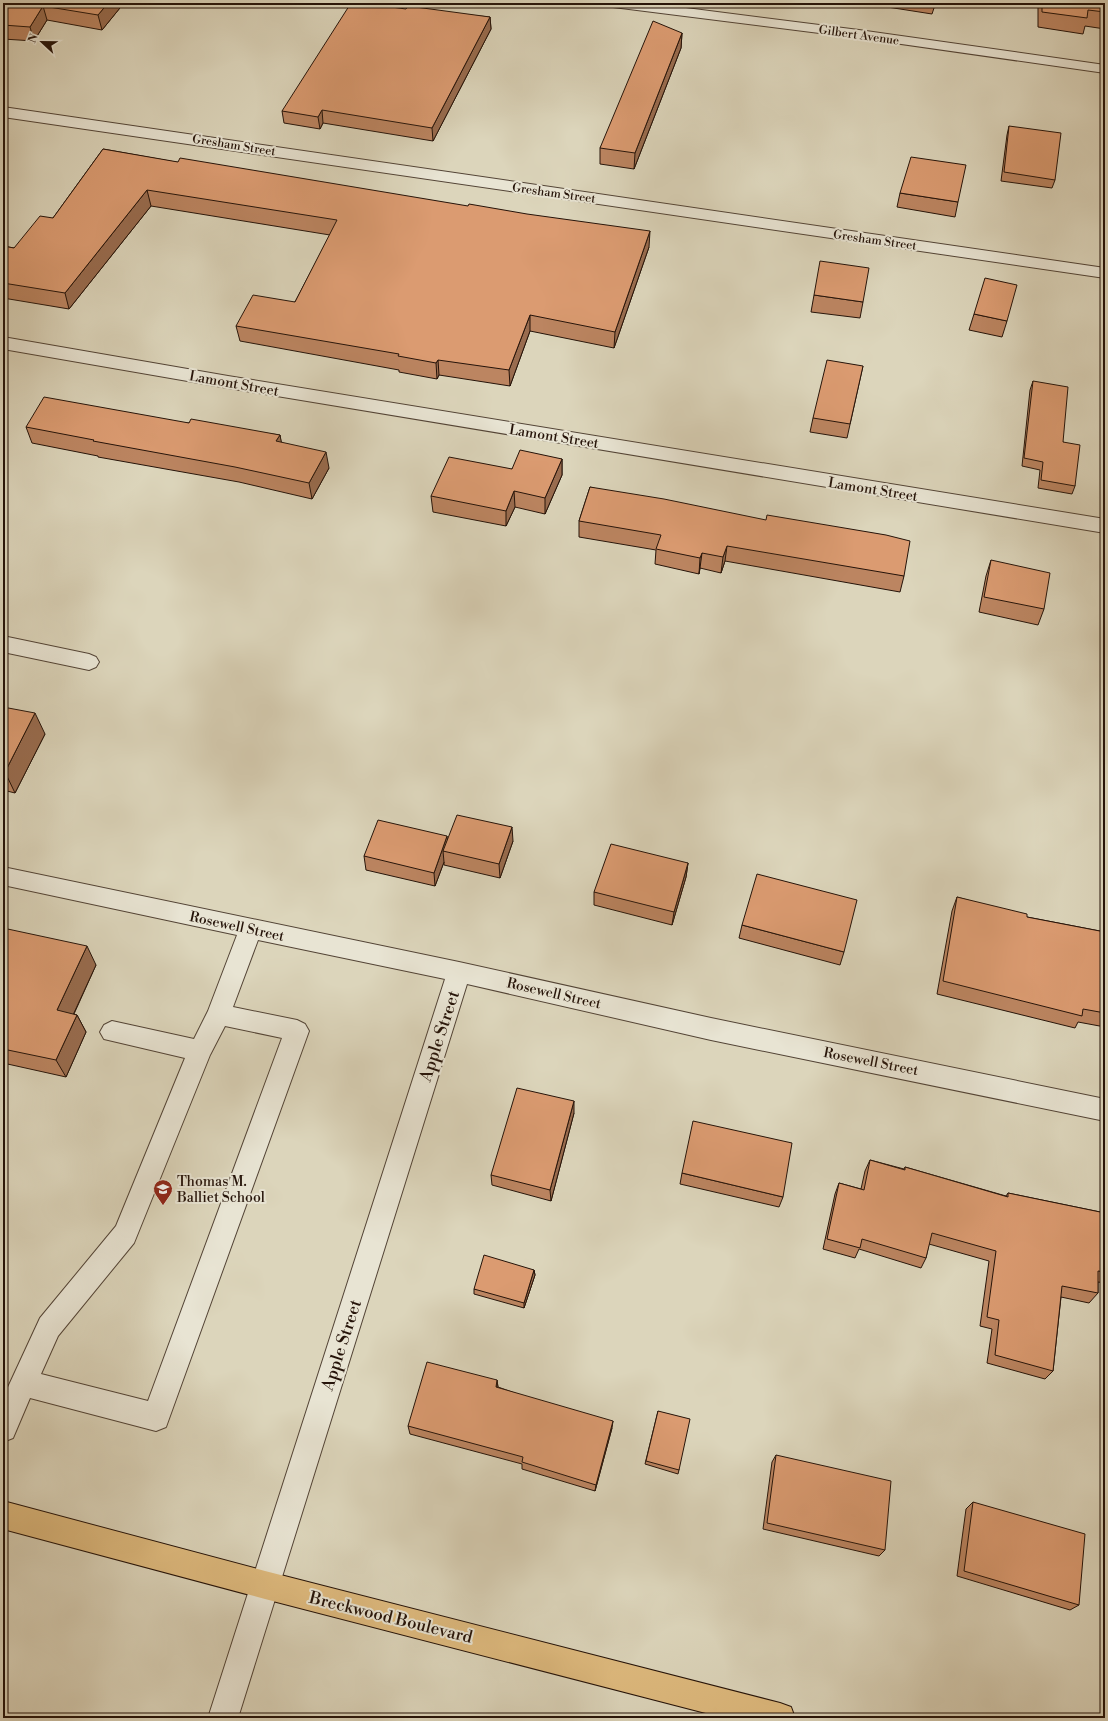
<svg xmlns="http://www.w3.org/2000/svg" width="1108" height="1721" font-family="'Libre Bodoni',serif">
	<rect width="100%" height="100%" fill="#dcd5bb"/>
	<filter id="stains"><feTurbulence type="fractalNoise" baseFrequency=".005" numOctaves="4"/><feColorMatrix values="0 0 0 0 .2 0 0 0 0 .09 0 0 0 0 .02 0 0 0 .5 -.17"/></filter>
	<radialGradient id="worn" r=".72"><stop offset=".6" stop-color="#630" stop-opacity="0"/><stop offset="1" stop-color="#630" stop-opacity=".3"/></radialGradient>
	<g fill="none" stroke-linecap="round" stroke-linejoin="round">
		<g stroke="#534436" stroke-width="2">
			<g id="minor">
				<polygon points="606,3 647,3 859,30 1105,65 1105,73 859,38 613,7 608,6"/>
				<polygon points="3,107 1105,268 1105,278 3,117"/>
				<polygon points="3,337 228,376 1105,519 1105,533 228,388 3,349"/>
				<polygon points="3,636 89,654 96,657 99,662 96,667 89,670 3,652"/>
				<path d="M3 867 459 962 711 1018 1105 1099V1121L711 1040 467 984 238 1718H208L445 979 258 940 233 1007 297 1020 305 1024 309 1031 166 1427 156 1431 30 1398 13 1438 3 1442V1398L40 1318 116 1226 185 1058 104 1039 100 1032 104 1025 112 1021 194 1039 208 1011 237 935 3 885ZM225 1026 282 1038 148 1401 41 1374 58 1336 134 1243 210 1055Z"/>
			</g>
		</g>
		<g stroke="#251309" stroke-width="2">
			<polygon id="major" points="3,1501 265,1571 780,1703 791,1707 795,1718 725,1718 265,1599 3,1529"/>
		</g>
		<use href="#minor" fill="#e8e4d3" fill-rule="evenodd"/>
		<use href="#major" fill="#deba7e" fill-rule="evenodd"/>
	</g>
	<g fill="#bc8561" stroke="#251309">
		<polygon points="3,3 124,3 102,30 47,20 34,41 3,39"/>
		<polygon points="882,3 947,3 946,7 935,5 932,14 881,6"/>
		<polygon points="1038,3 1105,3 1105,29 1085,26 1083,34 1038,27"/>
		<polygon points="406,9 490,17 491,29 433,141 323,123 320,129 284,123 282,111"/>
		<polygon points="682,33 681,48 634,169 600,164 600,148"/>
		<polygon points="1009,126 1055,180 1052,188 1001,181 1007,135"/>
		<polygon points="103,149 649,247 614,348 530,331 510,386 439,375 437,379 399,372 399,370 240,341 236,326 295,302 330,235 151,206 69,309 3,298 3,246 14,248 53,218"/>
		<polygon points="900,193 958,202 955,217 897,207"/>
		<polygon points="814,295 863,302 860,318 811,312"/>
		<polygon points="974,314 1007,321 1002,337 969,330"/>
		<polygon points="863,366 847,438 810,432 813,418"/>
		<polygon points="1033,381 1063,442 1075,486 1072,494 1038,488 1040,470 1022,466 1030,390"/>
		<polygon points="189,423 280,435 281,442 329,468 312,499 239,482 98,457 98,456 32,443 26,427"/>
		<polygon points="562,459 562,475 545,514 515,507 506,526 433,512 431,496 512,469"/>
		<polygon points="590,487 904,576 900,592 725,561 721,573 700,568 699,574 655,564 656,550 579,537 579,521"/>
		<polygon points="991,560 1044,609 1038,625 979,612 986,576"/>
		<polygon points="3,707 45,734 15,793 3,790"/>
		<polygon points="447,839 513,841 500,878 444,865 444,862 435,886 366,870 364,856"/>
		<polygon points="688,863 686,877 672,925 594,905 594,892"/>
		<polygon points="957,897 1027,917 1105,932 1105,1027 1078,1022 1075,1028 937,994 952,911"/>
		<polygon points="742,925 844,952 840,965 739,938"/>
		<polygon points="3,928 96,965 74,1014 77,1015 86,1032 66,1077 3,1063"/>
		<polygon points="574,1113 551,1201 492,1185 491,1175"/>
		<polygon points="870,1160 904,1169 905,1167 1006,1196 1008,1193 1105,1213 1105,1283 1098,1282 1098,1293 1089,1303 1061,1297 1053,1371 1045,1379 987,1363 992,1329 980,1326 989,1261 929,1244 926,1258 921,1268 859,1249 855,1258 823,1249 835,1194 839,1183 861,1189 865,1171"/>
		<polygon points="682,1173 783,1197 779,1207 680,1184"/>
		<polygon points="534,1270 535,1275 524,1308 474,1294 474,1289"/>
		<polygon points="497,1380 498,1387 612,1428 595,1491 522,1469 522,1464 410,1434 408,1426"/>
		<polygon points="658,1411 679,1470 678,1474 645,1464"/>
		<polygon points="776,1455 885,1550 879,1556 763,1529 772,1462"/>
		<polygon points="973,1502 1079,1605 1070,1610 957,1576 966,1509"/>
	</g>
	<g fill="#996c4f" stroke="#251309">
		<polygon points="108,3 124,3 102,30 98,15"/>
		<polygon points="43,6 47,20 34,41 30,27"/>
		<polygon points="490,17 491,29 433,141 432,128"/>
		<polygon points="682,33 681,48 634,169 635,153"/>
		<polygon points="322,110 323,123 320,129 318,117"/>
		<polygon points="147,190 151,206 69,309 65,293"/>
		<polygon points="650,231 649,247 614,348 615,332"/>
		<polygon points="530,315 530,331 510,386 509,370"/>
		<polygon points="438,360 439,375 437,379 436,363"/>
		<polygon points="280,435 283,451 276,441"/>
		<polygon points="326,452 329,468 312,499 309,483"/>
		<polygon points="562,459 562,475 545,514 545,498"/>
		<polygon points="514,491 515,507 506,526 506,511"/>
		<polygon points="727,546 725,561 721,573 723,557"/>
		<polygon points="702,553 700,568 699,574 700,558"/>
		<polygon points="35,713 45,734 15,793 5,772"/>
		<polygon points="512,827 513,841 500,878 499,864"/>
		<polygon points="447,836 449,850 443,851 444,862 435,886 434,873"/>
		<polygon points="688,863 686,877 672,925 674,912"/>
		<polygon points="87,946 96,965 67,1028 57,1010"/>
		<polygon points="77,1015 86,1032 66,1077 56,1060"/>
		<polygon points="574,1101 574,1113 551,1201 550,1190"/>
		<polygon points="534,1270 535,1275 524,1308 524,1303"/>
		<polygon points="497,1380 498,1388 496,1387"/>
		<polygon points="613,1421 612,1428 595,1491 596,1485"/>
	</g>
	<g fill="#db9b71" stroke="#251309">
		<polygon points="3,3 108,3 98,15 43,6 30,27 3,25"/>
		<polygon points="351,3 362,3 406,9 408,6 490,17 432,128 322,110 318,117 282,111"/>
		<polygon points="1042,3 1105,3 1105,12 1088,10 1087,18 1042,12"/>
		<polygon points="653,21 682,33 635,153 600,148"/>
		<polygon points="1009,126 1061,133 1055,180 1004,172"/>
		<polygon points="103,149 178,162 180,158 468,206 469,204 527,214 650,231 615,332 530,315 509,370 438,360 436,363 398,356 399,354 236,326 253,295 295,302 337,220 147,190 65,293 3,283 3,246 14,248 40,216 53,218"/>
		<polygon points="911,157 966,165 958,202 900,193"/>
		<polygon points="820,261 869,268 863,302 814,295"/>
		<polygon points="985,278 1017,285 1007,321 974,314"/>
		<polygon points="827,360 863,366 850,424 813,418"/>
		<polygon points="1033,381 1068,387 1063,442 1080,445 1075,486 1041,480 1043,462 1024,458"/>
		<polygon points="44,397 189,423 191,419 280,435 276,441 326,452 309,483 235,467 93,441 94,440 26,427"/>
		<polygon points="520,450 562,459 545,498 514,491 506,511 431,496 449,457 512,469"/>
		<polygon points="590,487 664,499 766,520 767,515 886,535 910,541 904,576 727,546 723,557 702,553 700,558 656,549 661,535 579,521"/>
		<polygon points="991,560 1050,573 1044,609 984,597"/>
		<polygon points="3,707 35,713 5,772 3,772"/>
		<polygon points="457,815 512,827 499,864 443,851"/>
		<polygon points="378,820 447,836 434,873 364,856"/>
		<polygon points="611,844 688,863 674,912 594,892"/>
		<polygon points="757,874 857,900 844,952 742,925"/>
		<polygon points="957,897 1027,914 1027,917 1105,932 1105,1013 1083,1009 1082,1016 943,981"/>
		<polygon points="3,928 87,946 57,1010 77,1015 56,1060 3,1049"/>
		<polygon points="517,1088 574,1101 550,1190 491,1175"/>
		<polygon points="693,1121 792,1143 783,1197 682,1173"/>
		<polygon points="870,1160 905,1170 905,1167 1008,1197 1008,1193 1105,1213 1105,1272 1098,1271 1098,1293 1062,1286 1053,1371 995,1355 999,1320 987,1317 996,1251 932,1233 926,1258 862,1239 860,1248 827,1239 839,1183 864,1190"/>
		<polygon points="484,1255 534,1270 524,1303 474,1289"/>
		<polygon points="427,1362 497,1380 496,1387 613,1421 596,1485 522,1462 523,1457 408,1426"/>
		<polygon points="658,1411 690,1419 679,1470 646,1461"/>
		<polygon points="776,1455 891,1481 885,1550 767,1523"/>
		<polygon points="973,1502 1085,1534 1079,1605 964,1571"/>
		<polygon points="3,1715 14,1718 3,1718"/>
	</g>
	<defs>
		<g id="school-pin" transform="scale(1)"><path d="M0 17L-7.5 6A9.5 9.5 0 1 1 7.5 6Z" fill="#8f2418" stroke="#e8e4d3"/><path d="M0-5L7-2L0 1L-7-2ZM-4 1L0 2.5L4 1V4Q0 6-4 4Z" fill="#fff"/></g>
	</defs>
	<g fill-rule="evenodd">
		<use href="#school-pin" x="163" y="1189"/>
	</g>
	<g text-anchor="middle" stroke-width="4" stroke-linejoin="round" paint-order="stroke">
		<g font-size="12" fill="#251309" stroke="#e8e4d3">
			<text transform="translate(859 35) rotate(8)" y="4">Gilbert Avenue</text>
			<text transform="translate(234 145) rotate(9)" y="4">Gresham Street</text>
			<text transform="translate(554 193) rotate(8)" y="4">Gresham Street</text>
			<text transform="translate(875 240) rotate(8)" y="4">Gresham Street</text>
		</g>
		<g font-size="14" fill="#251309" stroke="#e8e4d3">
			<text transform="translate(234 383) rotate(10)" y="5">Lamont Street</text>
			<text transform="translate(554 436) rotate(9)" y="5">Lamont Street</text>
			<text transform="translate(873 489) rotate(9)" y="5">Lamont Street</text>
			<text transform="translate(237 926) rotate(12)" y="5">Rosewell Street</text>
			<text transform="translate(554 993) rotate(13)" y="5">Rosewell Street</text>
			<text transform="translate(871 1061) rotate(11)" y="5">Rosewell Street</text>
		</g>
		<g font-size="14" fill="#251309" stroke="#e8e4d3" text-anchor="start">
			<text x="177" y="1186">Thomas M.<tspan x="177" dy="16">Balliet School</tspan></text>
		</g>
		<g font-size="17" fill="#251309" stroke="#e8e4d3">
			<text transform="translate(439 1036) rotate(-72)" y="6">Apple Street</text>
			<text transform="translate(341 1345) rotate(-72)" y="6">Apple Street</text>
			<text transform="translate(391 1617) rotate(14)" y="6">Breckwood Boulevard</text>
		</g>
	</g>
	<rect width="1108" height="1721" fill="none" stroke="#dcd5bb" stroke-width="16"/>
	<rect x="4" y="4" width="1100" height="1713" fill="none" stroke="#251309" stroke-width="2"/>
	<rect x="8" y="8" width="1092" height="1705" fill="none" stroke="#251309"/>
	<g transform="translate(42 42) rotate(292)" stroke="#e8e4d3" stroke-width="3" paint-order="stroke">
	<path d="M0-3L7 15L0 10L-7 15Z" fill="#251309"/>
	<text y="-6" font-size="11" font-weight="bold" text-anchor="middle" fill="#251309">N</text>
	</g>
	<rect width="100%" height="100%" filter="url(#stains)"/>
	<rect width="100%" height="100%" fill="url(#worn)"/>
</svg>
